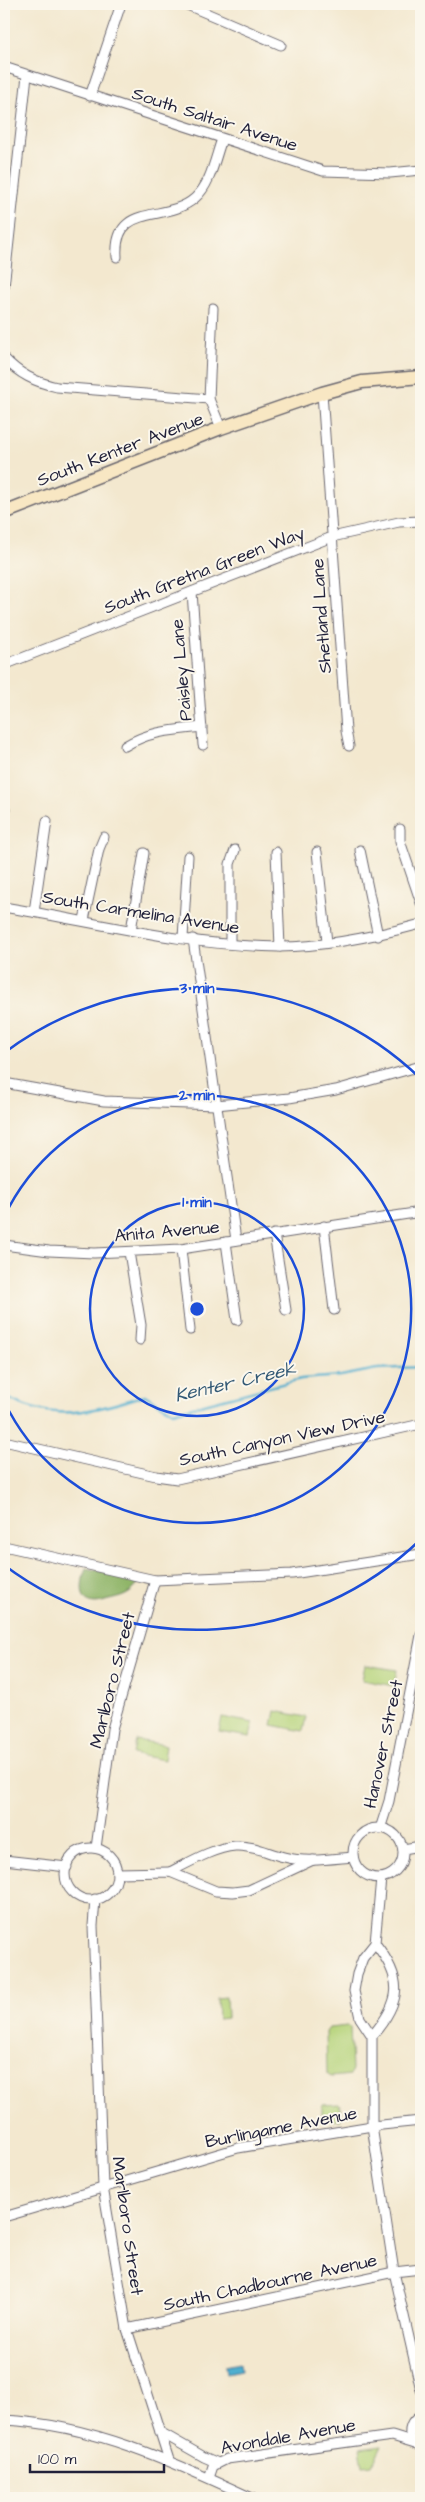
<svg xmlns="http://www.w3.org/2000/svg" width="425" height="2502" font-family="'Architects Daughter',sans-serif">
	<rect width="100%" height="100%" fill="#fbf7ec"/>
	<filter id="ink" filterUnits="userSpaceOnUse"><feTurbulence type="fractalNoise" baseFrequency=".02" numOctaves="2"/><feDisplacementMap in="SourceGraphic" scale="10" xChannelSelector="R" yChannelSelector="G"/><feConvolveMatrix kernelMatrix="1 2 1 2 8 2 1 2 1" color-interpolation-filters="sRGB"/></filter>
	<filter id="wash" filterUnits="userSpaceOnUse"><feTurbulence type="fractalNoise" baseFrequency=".0096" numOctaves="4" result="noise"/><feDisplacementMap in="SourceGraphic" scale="20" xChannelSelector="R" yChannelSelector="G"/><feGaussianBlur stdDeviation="1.12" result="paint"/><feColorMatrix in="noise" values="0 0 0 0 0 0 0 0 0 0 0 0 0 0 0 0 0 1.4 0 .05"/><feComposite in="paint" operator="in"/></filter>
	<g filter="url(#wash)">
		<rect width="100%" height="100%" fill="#f3e8cf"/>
		<g fill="#b5d379" stroke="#6c7a5a">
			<polygon points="365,1665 397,1670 394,1686 362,1680"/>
			<polygon points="275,1711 306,1717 303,1731 272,1725"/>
			<polygon points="222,1717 253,1723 250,1737 219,1732"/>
			<polygon points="136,1740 166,1745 164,1760 133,1754"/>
			<polygon points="226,1997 227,2018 218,2019 217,1998"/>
			<polygon points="347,2026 350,2027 352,2070 350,2075 331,2077 327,2074 326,2032 329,2028"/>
			<polygon points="340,2104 341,2120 322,2121 322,2105"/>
			<polygon points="382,2445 372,2465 363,2466 360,2448"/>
		</g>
		<path fill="#90b569" stroke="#596c52" d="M86 1568 140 1579C132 1598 118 1597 102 1602 78 1608 80 1584 86 1568Z"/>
		<polygon fill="#50afcf" stroke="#396885" points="240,2363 241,2370 226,2373 225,2366"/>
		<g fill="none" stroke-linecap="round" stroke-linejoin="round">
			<path stroke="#50afcf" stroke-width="2.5" d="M4 1396C52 1424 97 1411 145 1395L173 1412 301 1379 341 1376 377 1369 421 1367"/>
		</g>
	</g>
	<g filter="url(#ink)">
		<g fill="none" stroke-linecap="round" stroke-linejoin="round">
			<g stroke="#6b676f" stroke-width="11">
				<g id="street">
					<polyline points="185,4 281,45"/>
					<polyline points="4,67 323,171 390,173 421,170"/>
					<polyline points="90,96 121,4"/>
					<path d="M117 257C113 201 166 224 195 198 211 184 215 158 222 139"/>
					<polyline points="4,287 27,75"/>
					<polyline points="213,308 209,399 221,428"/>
					<path d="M4 358C19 374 35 382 57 387L209 399"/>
					<polyline points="322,393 346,731 349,746"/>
					<polyline points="192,592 203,745"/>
					<polyline points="4,665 332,537 399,522 421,521"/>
					<path d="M125 746C149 731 174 730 202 727"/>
					<polyline points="4,817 5,810"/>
					<polyline points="400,829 400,841 421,903"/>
					<polyline points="360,850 378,936"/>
					<polyline points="276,852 280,947"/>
					<polyline points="317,852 327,942"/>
					<path d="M4 907C95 922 186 946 279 947 326 947 376 936 421 924"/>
					<polyline points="34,912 47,821"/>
					<polyline points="84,920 99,849 104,837"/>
					<polyline points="131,930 144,853"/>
					<polyline points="183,938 188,856"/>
					<polyline points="193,939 236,1240"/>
					<polyline points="230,944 230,864 235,850"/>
					<polyline points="4,1083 104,1101 216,1105 289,1098 336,1090 421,1066"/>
					<polyline points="324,1226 334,1310"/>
					<polyline points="274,1234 286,1310"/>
					<polyline points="226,1242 237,1320"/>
					<polyline points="4,1245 49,1251 94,1253 181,1249 421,1212"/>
					<polyline points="181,1249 190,1330"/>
					<polyline points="129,1252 141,1325 140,1340"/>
					<polyline points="4,1441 156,1476 177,1479 421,1424"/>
					<polyline points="4,1546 155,1580 292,1574 421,1554"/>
					<circle cx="378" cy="1853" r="25"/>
					<polyline points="380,1829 389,1801 421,1635"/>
					<polyline points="96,1848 112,1729 155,1580"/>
					<circle cx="91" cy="1874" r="26"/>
					<polyline points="403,1849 421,1846"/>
					<polyline points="4,1860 67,1867"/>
					<path d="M170 1872C190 1862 213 1848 235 1846 252 1845 268 1853 284 1857 306 1863 330 1859 353 1857"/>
					<polyline points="117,1873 170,1872 216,1891 233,1892 249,1890 313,1860"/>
					<polyline points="381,1878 375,1943 363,1958 357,1974 354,1991 360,2018 372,2036 372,2126 394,2272 421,2390"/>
					<polyline points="95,1899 93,1926 103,2187 127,2329 169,2460"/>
					<path d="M372 2036C402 2001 404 1980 375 1943"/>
					<polyline points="4,2217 238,2148 372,2126 421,2121"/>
					<polyline points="127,2329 394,2272 421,2269"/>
					<path d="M421 2416C411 2421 407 2430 412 2441L421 2446"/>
					<path d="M4 2420C91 2424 174 2462 252 2498"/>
					<polyline points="160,2432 204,2457 218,2463"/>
					<polyline points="209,2478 213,2466 227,2459 392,2436 415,2443"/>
				</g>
			</g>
			<g stroke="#6b676f" stroke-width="15">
				<polyline id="secondary" points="4,513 221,428 322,393 362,382 421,377"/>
			</g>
			<use href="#street" stroke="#fff" stroke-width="9"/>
			<use href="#secondary" stroke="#f8e7c3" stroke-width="12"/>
		</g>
	</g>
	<g fill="none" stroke="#1d4ed8" stroke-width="2.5">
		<circle cx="197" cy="1309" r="107"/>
		<path d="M4 1217A214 214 0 1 1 4 1401"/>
		<path d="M420 1540A321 321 0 0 1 4 1565M4 1053A321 321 0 0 1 420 1078"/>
	</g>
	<g text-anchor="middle" stroke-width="4" stroke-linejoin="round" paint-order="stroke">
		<g font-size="18" fill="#22223b" stroke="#fbf7ec">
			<text transform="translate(215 119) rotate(18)" y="6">South Saltair Avenue</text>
			<text transform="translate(120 449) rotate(-21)" y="6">South Kenter Avenue</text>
			<text transform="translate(204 570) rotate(-21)" y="6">South Gretna Green Way</text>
			<text transform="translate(321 616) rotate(-94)" y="6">Shetland Lane</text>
			<text transform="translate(181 670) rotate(-95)" y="6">Paisley Lane</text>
			<text transform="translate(141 912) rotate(9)" y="6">South Carmelina Avenue</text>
			<text transform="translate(167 1231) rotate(-5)" y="6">Anita Avenue</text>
			<text transform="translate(282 1438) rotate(-12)" y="6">South Canyon View Drive</text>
			<text transform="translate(112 1680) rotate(-76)" y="6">Marlboro Street</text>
			<text transform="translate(383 1744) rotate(-78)" y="6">Hanover Street</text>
			<text transform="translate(281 2127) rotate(-11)" y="6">Burlingame Avenue</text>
			<text transform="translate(128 2226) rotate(82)" y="6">Marlboro Street</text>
			<text transform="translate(270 2282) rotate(-12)" y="6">South Chadbourne Avenue</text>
			<text transform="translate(288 2436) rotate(-10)" y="6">Avondale Avenue</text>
		</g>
		<g font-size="19" font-style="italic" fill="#345a76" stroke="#fbf7ec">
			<text transform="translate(235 1381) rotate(-13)" y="7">Kenter Creek</text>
		</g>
	</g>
	<circle cx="197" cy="1309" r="8" fill="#1d4ed8" stroke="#fbf7ec" stroke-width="2.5"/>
	<g font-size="15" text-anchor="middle" font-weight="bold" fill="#1d4ed8" stroke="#fbf7ec" stroke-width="4" stroke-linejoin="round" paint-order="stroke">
		<text x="197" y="993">3 min</text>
		<text x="197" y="1100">2 min</text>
		<text x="197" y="1207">1 min</text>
	</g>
	<rect width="425" height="2502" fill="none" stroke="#fbf7ec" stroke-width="20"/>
	<path d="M30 2464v8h134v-8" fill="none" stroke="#22223b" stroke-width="2.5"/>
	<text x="38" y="2464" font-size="15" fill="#22223b" stroke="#fbf7ec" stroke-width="4" paint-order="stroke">100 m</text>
</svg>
